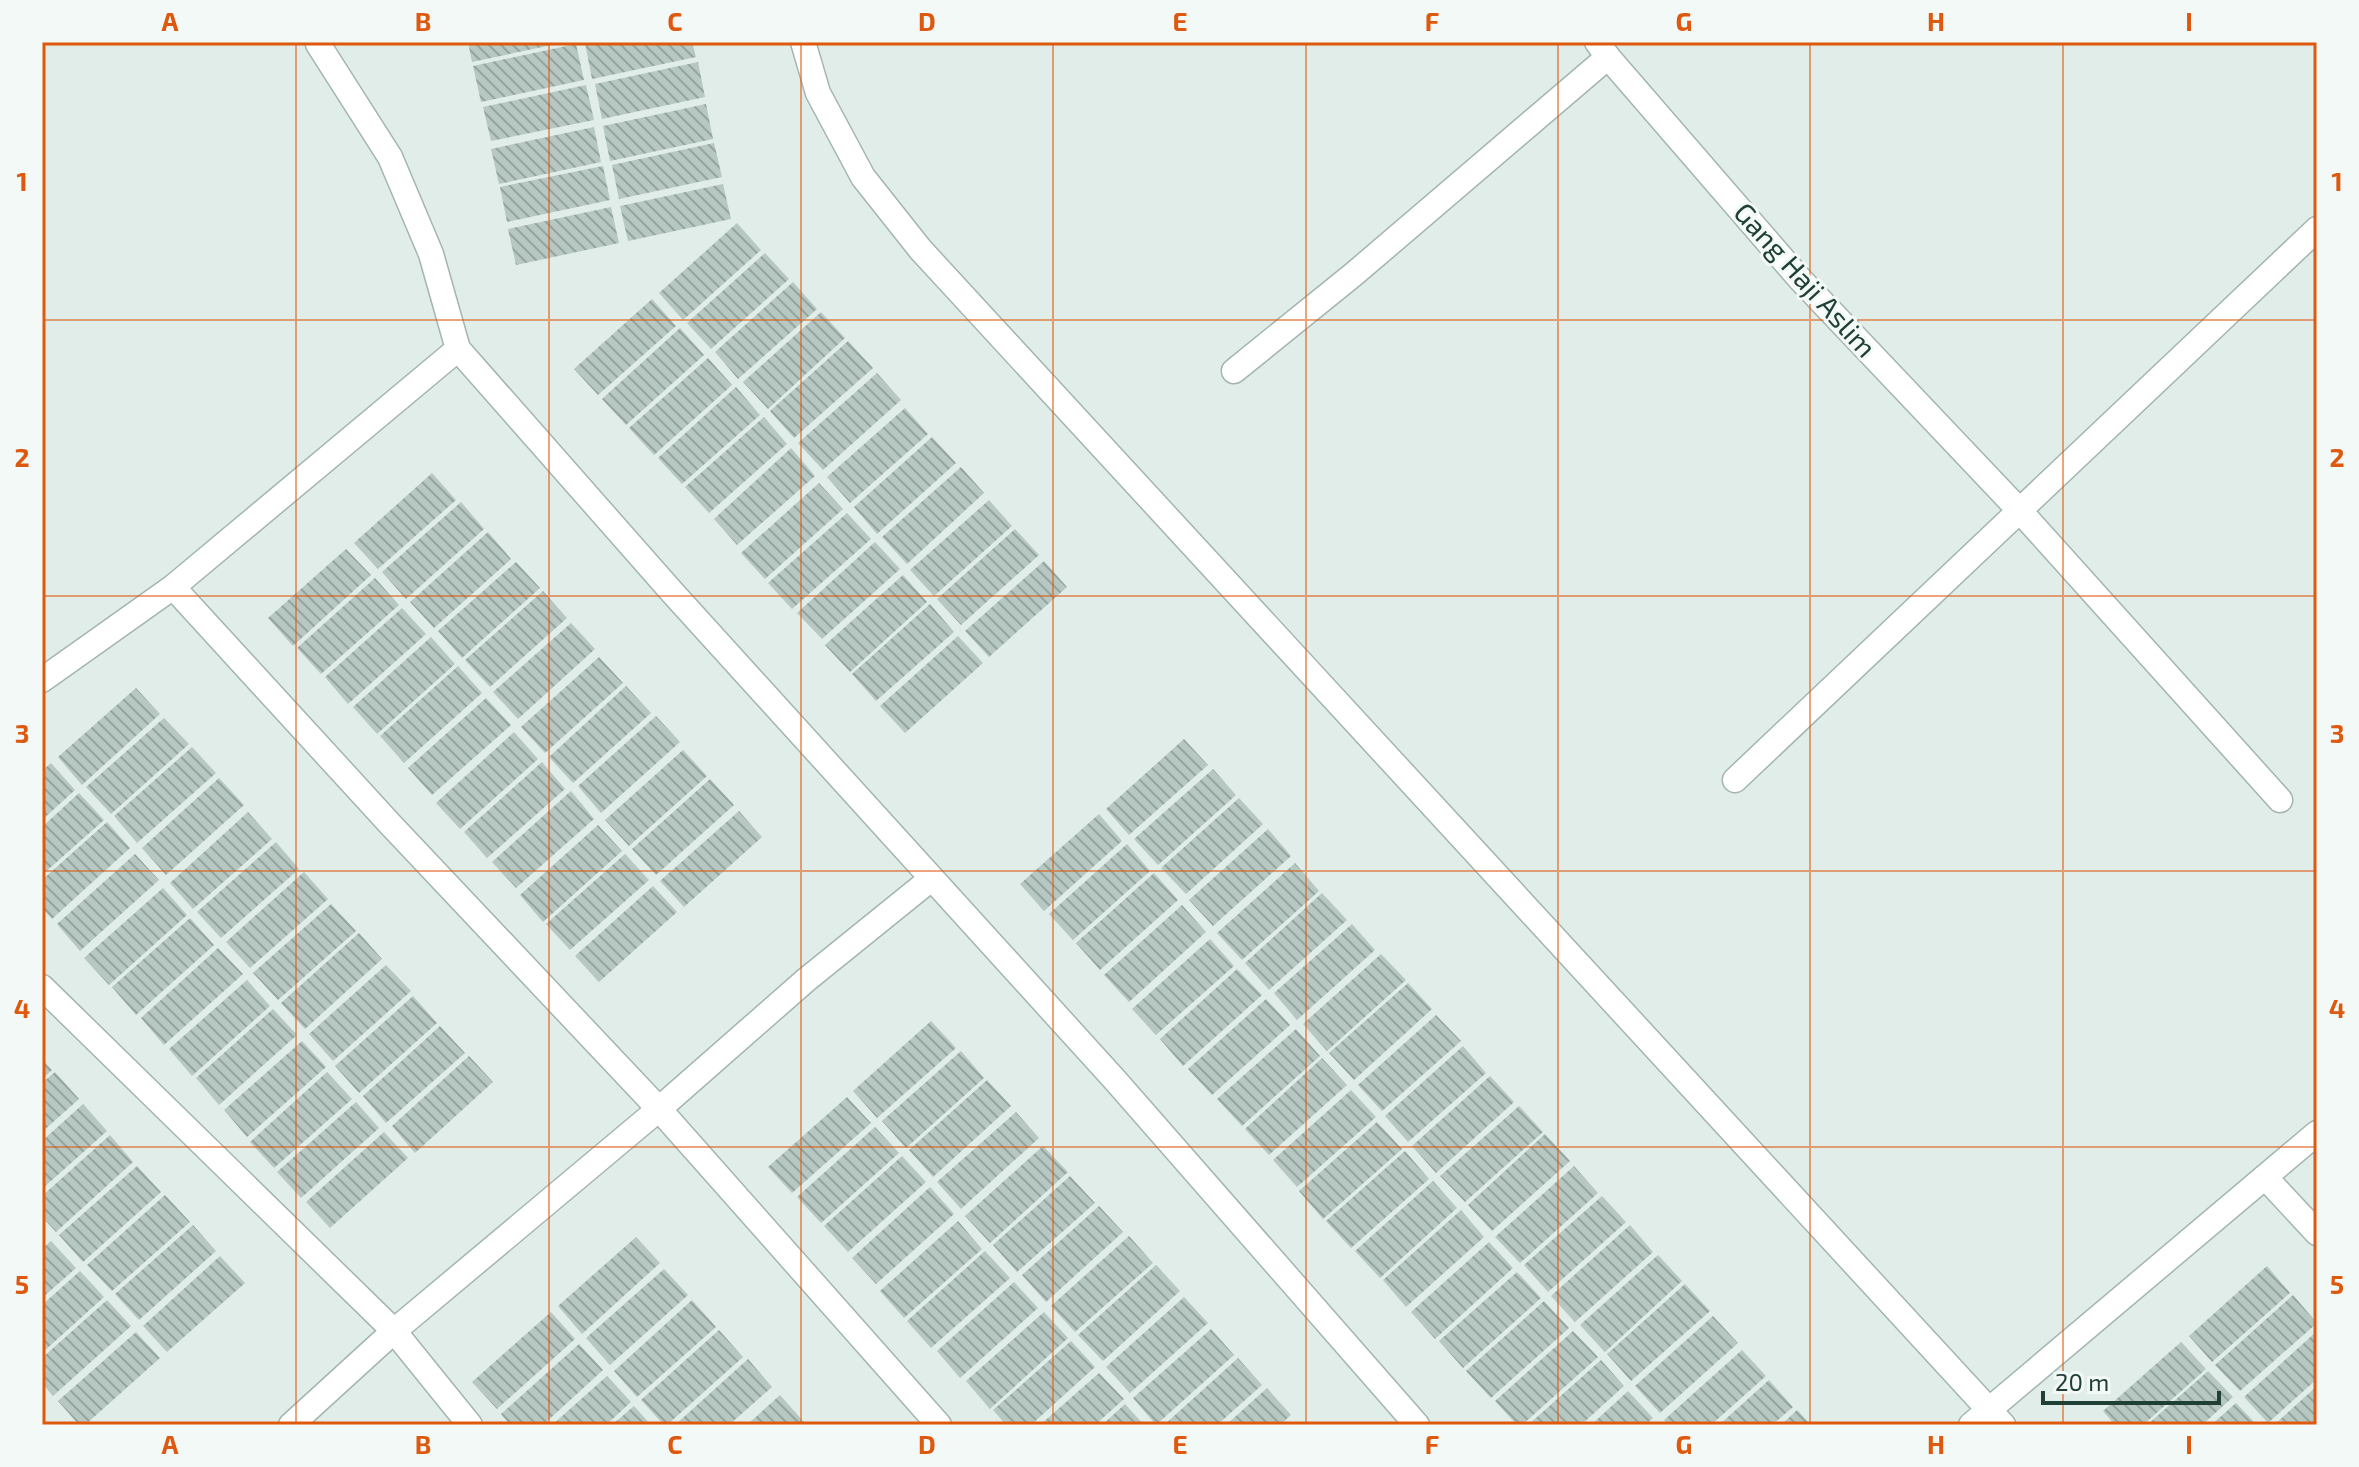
<svg xmlns="http://www.w3.org/2000/svg" width="2359" height="1467" font-family="'Exo 2',sans-serif">
	<defs>
		<pattern id="building-back-hatch" width="6" height="6" patternUnits="userSpaceOnUse" patternTransform="scale(2)"><rect width="6" height="6" fill="#b6c8c1"/><path d="M-1 5l2 2M0 0l6 6M5-1l2 2" fill="none" stroke="#94a49e"/></pattern>
	</defs>
	<rect width="100%" height="100%" fill="#e1ede8"/>
	<g fill="url(#building-back-hatch)">
		<polygon points="468,42 561,42 561,43 472,62"/>
		<polygon points="592,42 692,42 696,57 592,79 585,43"/>
		<polygon points="576,44 584,80 481,102 473,66"/>
		<polygon points="698,62 705,97 602,119 595,84"/>
		<polygon points="586,85 594,120 491,141 483,107"/>
		<polygon points="706,104 713,139 610,161 603,126"/>
		<polygon points="594,127 601,162 499,184 491,149"/>
		<polygon points="714,143 722,177 619,199 612,165"/>
		<polygon points="603,166 610,200 507,222 500,187"/>
		<polygon points="723,184 731,219 628,241 620,206"/>
		<polygon points="611,207 619,243 516,265 508,229"/>
		<polygon points="737,223 761,250 683,320 659,293"/>
		<polygon points="765,253 789,279 711,349 687,323"/>
		<polygon points="793,282 817,309 738,379 715,352"/>
		<polygon points="652,299 676,326 598,395 574,369"/>
		<polygon points="821,312 845,338 768,409 743,382"/>
		<polygon points="680,328 704,355 626,425 602,399"/>
		<polygon points="848,341 873,368 794,438 770,411"/>
		<polygon points="708,358 732,385 654,455 629,428"/>
		<polygon points="877,373 901,400 823,470 798,443"/>
		<polygon points="736,387 760,415 682,484 658,458"/>
		<polygon points="905,408 928,434 850,503 827,477"/>
		<polygon points="764,417 787,444 709,513 685,487"/>
		<polygon points="932,437 956,463 877,534 854,507"/>
		<polygon points="791,448 815,476 737,545 714,519"/>
		<polygon points="961,467 984,493 907,564 882,537"/>
		<polygon points="432,473 456,500 378,569 354,543"/>
		<polygon points="819,483 843,509 765,579 741,553"/>
		<polygon points="989,500 1012,526 934,596 910,570"/>
		<polygon points="461,502 484,529 406,599 382,572"/>
		<polygon points="847,513 871,539 792,609 768,583"/>
		<polygon points="1015,529 1039,555 961,625 937,599"/>
		<polygon points="488,532 511,559 434,628 410,602"/>
		<polygon points="875,542 900,569 822,639 797,613"/>
		<polygon points="346,549 371,575 293,646 268,618"/>
		<polygon points="1044,561 1067,587 989,657 965,631"/>
		<polygon points="516,562 540,588 462,658 438,631"/>
		<polygon points="903,575 927,602 850,672 825,645"/>
		<polygon points="375,578 399,605 321,674 297,648"/>
		<polygon points="543,591 567,618 490,687 465,660"/>
		<polygon points="930,604 954,632 876,701 852,674"/>
		<polygon points="402,608 426,634 348,704 325,677"/>
		<polygon points="571,623 595,649 518,719 493,692"/>
		<polygon points="958,636 983,663 905,733 880,706"/>
		<polygon points="431,637 455,664 377,734 353,707"/>
		<polygon points="599,657 623,683 545,753 521,727"/>
		<polygon points="458,666 482,693 404,763 380,736"/>
		<polygon points="626,686 651,713 573,783 549,757"/>
		<polygon points="136,688 160,714 82,785 58,757"/>
		<polygon points="486,698 511,725 432,795 408,768"/>
		<polygon points="656,716 680,742 601,813 578,786"/>
		<polygon points="164,718 189,744 111,814 86,787"/>
		<polygon points="514,732 538,759 460,829 436,803"/>
		<polygon points="1184,739 1208,765 1129,835 1106,809"/>
		<polygon points="192,747 216,773 137,843 114,816"/>
		<polygon points="683,750 707,776 629,846 605,820"/>
		<polygon points="542,762 565,789 487,858 464,832"/>
		<polygon points="51,763 75,790 42,820 42,771"/>
		<polygon points="1213,769 1236,795 1158,865 1134,839"/>
		<polygon points="219,778 244,805 166,875 142,848"/>
		<polygon points="710,779 734,805 656,875 632,849"/>
		<polygon points="571,791 594,819 516,888 492,862"/>
		<polygon points="79,793 104,820 42,875 42,827"/>
		<polygon points="1239,798 1263,824 1186,894 1161,868"/>
		<polygon points="739,811 762,837 684,907 660,881"/>
		<polygon points="248,812 272,839 193,909 170,883"/>
		<polygon points="1099,814 1122,841 1044,911 1020,884"/>
		<polygon points="107,822 130,848 52,919 42,908 42,880"/>
		<polygon points="598,825 622,851 543,922 520,895"/>
		<polygon points="1268,829 1291,856 1213,926 1189,900"/>
		<polygon points="276,842 299,869 221,938 197,912"/>
		<polygon points="1127,844 1150,871 1073,940 1049,914"/>
		<polygon points="135,854 159,880 80,951 57,924"/>
		<polygon points="625,854 649,880 570,950 546,924"/>
		<polygon points="1295,863 1319,891 1242,960 1217,933"/>
		<polygon points="304,872 328,899 250,968 226,942"/>
		<polygon points="1154,873 1178,900 1100,970 1076,943"/>
		<polygon points="653,886 677,912 599,982 575,956"/>
		<polygon points="163,888 187,915 109,985 84,958"/>
		<polygon points="1322,893 1347,920 1269,990 1245,963"/>
		<polygon points="331,904 356,931 278,1000 253,973"/>
		<polygon points="1182,905 1206,932 1129,1002 1104,975"/>
		<polygon points="190,918 214,945 136,1015 112,987"/>
		<polygon points="1352,924 1375,950 1297,1020 1274,993"/>
		<polygon points="359,933 382,959 305,1029 281,1003"/>
		<polygon points="1210,939 1234,966 1156,1035 1132,1009"/>
		<polygon points="218,948 243,974 164,1045 141,1018"/>
		<polygon points="1381,954 1406,980 1327,1051 1303,1024"/>
		<polygon points="386,965 411,991 333,1061 309,1034"/>
		<polygon points="1237,969 1262,995 1183,1066 1160,1039"/>
		<polygon points="247,980 270,1006 192,1076 169,1049"/>
		<polygon points="1408,983 1432,1009 1354,1080 1329,1053"/>
		<polygon points="413,996 437,1023 359,1093 335,1066"/>
		<polygon points="1266,999 1290,1025 1212,1095 1188,1069"/>
		<polygon points="273,1009 297,1035 219,1105 196,1078"/>
		<polygon points="1436,1015 1461,1041 1382,1111 1358,1085"/>
		<polygon points="931,1021 956,1048 877,1118 853,1091"/>
		<polygon points="440,1026 465,1053 386,1123 363,1096"/>
		<polygon points="1296,1029 1320,1056 1242,1126 1217,1099"/>
		<polygon points="302,1041 326,1067 247,1137 224,1110"/>
		<polygon points="1463,1046 1486,1073 1408,1142 1385,1116"/>
		<polygon points="961,1051 984,1078 906,1148 882,1121"/>
		<polygon points="469,1056 493,1082 415,1153 392,1126"/>
		<polygon points="1322,1058 1347,1085 1269,1155 1245,1129"/>
		<polygon points="42,1059 52,1070 42,1079"/>
		<polygon points="55,1072 79,1099 42,1132 42,1083"/>
		<polygon points="327,1072 352,1099 274,1168 250,1142"/>
		<polygon points="1490,1076 1514,1102 1436,1173 1412,1146"/>
		<polygon points="987,1080 1011,1106 933,1177 909,1150"/>
		<polygon points="1351,1090 1376,1117 1297,1187 1273,1160"/>
		<polygon points="847,1097 871,1123 792,1193 768,1167"/>
		<polygon points="356,1102 379,1128 301,1198 277,1172"/>
		<polygon points="83,1104 107,1131 42,1189 42,1141"/>
		<polygon points="1519,1106 1543,1132 1465,1202 1440,1176"/>
		<polygon points="1016,1112 1039,1138 961,1209 937,1182"/>
		<polygon points="1377,1122 1402,1149 1323,1219 1299,1191"/>
		<polygon points="875,1127 899,1153 821,1223 797,1197"/>
		<polygon points="384,1132 408,1158 330,1228 306,1202"/>
		<polygon points="1545,1134 1570,1161 1492,1231 1468,1205"/>
		<polygon points="110,1135 133,1162 56,1232 42,1217 42,1196"/>
		<polygon points="1043,1146 1068,1172 990,1243 965,1216"/>
		<polygon points="1405,1151 1429,1179 1351,1248 1326,1221"/>
		<polygon points="902,1156 926,1182 848,1252 824,1226"/>
		<polygon points="137,1166 161,1192 83,1262 59,1235"/>
		<polygon points="1574,1166 1598,1193 1520,1263 1495,1237"/>
		<polygon points="1070,1176 1095,1203 1017,1272 993,1245"/>
		<polygon points="1433,1181 1457,1208 1380,1278 1355,1251"/>
		<polygon points="930,1187 954,1214 876,1284 852,1258"/>
		<polygon points="165,1195 190,1222 112,1291 87,1265"/>
		<polygon points="1602,1196 1626,1222 1548,1292 1524,1265"/>
		<polygon points="1099,1206 1123,1232 1046,1302 1022,1275"/>
		<polygon points="1461,1210 1484,1237 1406,1307 1383,1280"/>
		<polygon points="958,1221 982,1249 904,1318 880,1291"/>
		<polygon points="193,1225 216,1251 139,1320 115,1294"/>
		<polygon points="1630,1225 1653,1252 1575,1322 1551,1296"/>
		<polygon points="1129,1236 1153,1263 1075,1332 1051,1306"/>
		<polygon points="636,1237 660,1263 582,1334 558,1306"/>
		<polygon points="51,1241 76,1268 42,1298 42,1249"/>
		<polygon points="1489,1242 1513,1268 1435,1339 1411,1312"/>
		<polygon points="985,1251 1010,1278 931,1348 907,1321"/>
		<polygon points="1658,1255 1682,1281 1605,1352 1580,1325"/>
		<polygon points="220,1256 245,1283 167,1352 143,1326"/>
		<polygon points="1156,1265 1180,1291 1103,1361 1078,1335"/>
		<polygon points="2267,1266 2290,1293 2212,1362 2189,1336"/>
		<polygon points="664,1269 688,1295 610,1365 586,1338"/>
		<polygon points="80,1271 104,1297 42,1353 42,1305"/>
		<polygon points="1517,1272 1541,1298 1463,1368 1439,1341"/>
		<polygon points="1014,1282 1038,1308 960,1378 937,1351"/>
		<polygon points="1685,1284 1710,1311 1631,1381 1607,1354"/>
		<polygon points="2293,1295 2317,1323 2240,1391 2215,1365"/>
		<polygon points="1184,1297 1208,1323 1130,1393 1106,1367"/>
		<polygon points="107,1300 131,1326 53,1396 42,1383 42,1358"/>
		<polygon points="692,1300 716,1327 637,1397 614,1371"/>
		<polygon points="1544,1301 1569,1328 1491,1398 1466,1371"/>
		<polygon points="551,1312 575,1339 497,1409 472,1382"/>
		<polygon points="1044,1312 1068,1338 990,1409 966,1381"/>
		<polygon points="1713,1316 1738,1343 1660,1413 1635,1386"/>
		<polygon points="1211,1329 1234,1355 1156,1425 1133,1398"/>
		<polygon points="719,1330 743,1357 667,1425 664,1425 641,1400"/>
		<polygon points="1573,1331 1598,1357 1522,1425 1517,1425 1495,1401"/>
		<polygon points="2317,1331 2317,1379 2268,1423 2244,1397"/>
		<polygon points="136,1332 160,1358 85,1425 79,1425 58,1401"/>
		<polygon points="1071,1341 1095,1367 1031,1425 1006,1425 993,1410"/>
		<polygon points="2181,1342 2206,1369 2143,1425 2115,1425 2103,1411"/>
		<polygon points="579,1344 603,1370 543,1425 510,1425 501,1414"/>
		<polygon points="1742,1350 1766,1376 1711,1425 1668,1425 1664,1420"/>
		<polygon points="1238,1358 1262,1385 1217,1425 1164,1425"/>
		<polygon points="748,1359 772,1387 729,1425 675,1425"/>
		<polygon points="1601,1360 1624,1386 1581,1425 1528,1425"/>
		<polygon points="2208,1371 2233,1397 2202,1425 2147,1425"/>
		<polygon points="1099,1373 1124,1399 1095,1425 1040,1425"/>
		<polygon points="607,1376 631,1402 606,1425 552,1425"/>
		<polygon points="1769,1380 1793,1407 1772,1425 1719,1425"/>
		<polygon points="2317,1386 2317,1425 2274,1425"/>
		<polygon points="1267,1388 1291,1415 1280,1425 1226,1425"/>
		<polygon points="1628,1391 1653,1418 1645,1425 1591,1425"/>
		<polygon points="780,1395 804,1422 801,1425 747,1425"/>
		<polygon points="2236,1403 2257,1425 2211,1425"/>
		<polygon points="1125,1404 1144,1425 1102,1425"/>
		<polygon points="634,1406 651,1425 612,1425"/>
		<polygon points="1797,1410 1811,1425 1781,1425"/>
	</g>
	<g fill="none" stroke-linecap="round" stroke-linejoin="round">
		<g stroke="#a3b5af" stroke-width="27">
			<g id="minor">
				<polyline points="803,42 818,93 863,177 920,249 2003,1425"/>
				<polyline points="1597,42 1608,57 1800,279 2020,511 2280,800"/>
				<polyline points="318,44 390,157 431,254 458,349 672,592 1115,1080 1417,1425"/>
				<polyline points="1234,371 1354,274 1608,57"/>
				<polyline points="173,587 390,824 659,1109 939,1425"/>
				<polyline points="42,680 173,587 458,349"/>
				<polyline points="1735,780 2317,229"/>
				<polyline points="42,987 394,1331 470,1425"/>
				<polyline points="2265,1177 2317,1233"/>
				<polyline points="291,1425 394,1331 659,1109 806,980 931,879"/>
				<polyline points="1971,1425 2317,1133"/>
			</g>
		</g>
		<use href="#minor" stroke="#fff" stroke-width="24"/>
	</g>
	<path fill="none" stroke="#de580e" stroke-width="2" stroke-opacity="0.55" d="M296 42V1425M549 42V1425M801 42V1425M1053 42V1425M1306 42V1425M1558 42V1425M1810 42V1425M2063 42V1425M42 320H2317M42 596H2317M42 871H2317M42 1147H2317"/>
	<g text-anchor="middle" stroke-width="6" stroke-linejoin="round" paint-order="stroke">
		<g font-size="28" fill="#203f37" stroke="#f2f9f6">
			<text transform="translate(1805 280) rotate(48)" y="10">Gang Haji Aslim</text>
		</g>
	</g>
	<rect width="2359" height="1467" fill="none" stroke="#f2f9f6" stroke-width="88"/>
	<path d="M2043 1391v12h176v-12" fill="none" stroke="#203f37" stroke-width="4"/>
	<text x="2055" y="1391" font-size="24" fill="#203f37" stroke="#f2f9f6" stroke-width="6" paint-order="stroke">20 m</text>
	<rect x="44" y="44" width="2271" height="1379" fill="none" stroke="#de580e" stroke-width="3"/>
	<g font-size="26" text-anchor="middle" font-weight="bold" fill="#de580e">
		<text x="170" y="31">A</text>
		<text x="423" y="31">B</text>
		<text x="675" y="31">C</text>
		<text x="927" y="31">D</text>
		<text x="1180" y="31">E</text>
		<text x="1432" y="31">F</text>
		<text x="1684" y="31">G</text>
		<text x="1936" y="31">H</text>
		<text x="2189" y="31">I</text>
		<text x="22" y="191">1</text>
		<text x="2337" y="191">1</text>
		<text x="22" y="467">2</text>
		<text x="2337" y="467">2</text>
		<text x="22" y="743">3</text>
		<text x="2337" y="743">3</text>
		<text x="22" y="1018">4</text>
		<text x="2337" y="1018">4</text>
		<text x="22" y="1294">5</text>
		<text x="2337" y="1294">5</text>
		<text x="170" y="1454">A</text>
		<text x="423" y="1454">B</text>
		<text x="675" y="1454">C</text>
		<text x="927" y="1454">D</text>
		<text x="1180" y="1454">E</text>
		<text x="1432" y="1454">F</text>
		<text x="1684" y="1454">G</text>
		<text x="1936" y="1454">H</text>
		<text x="2189" y="1454">I</text>
	</g>
</svg>
